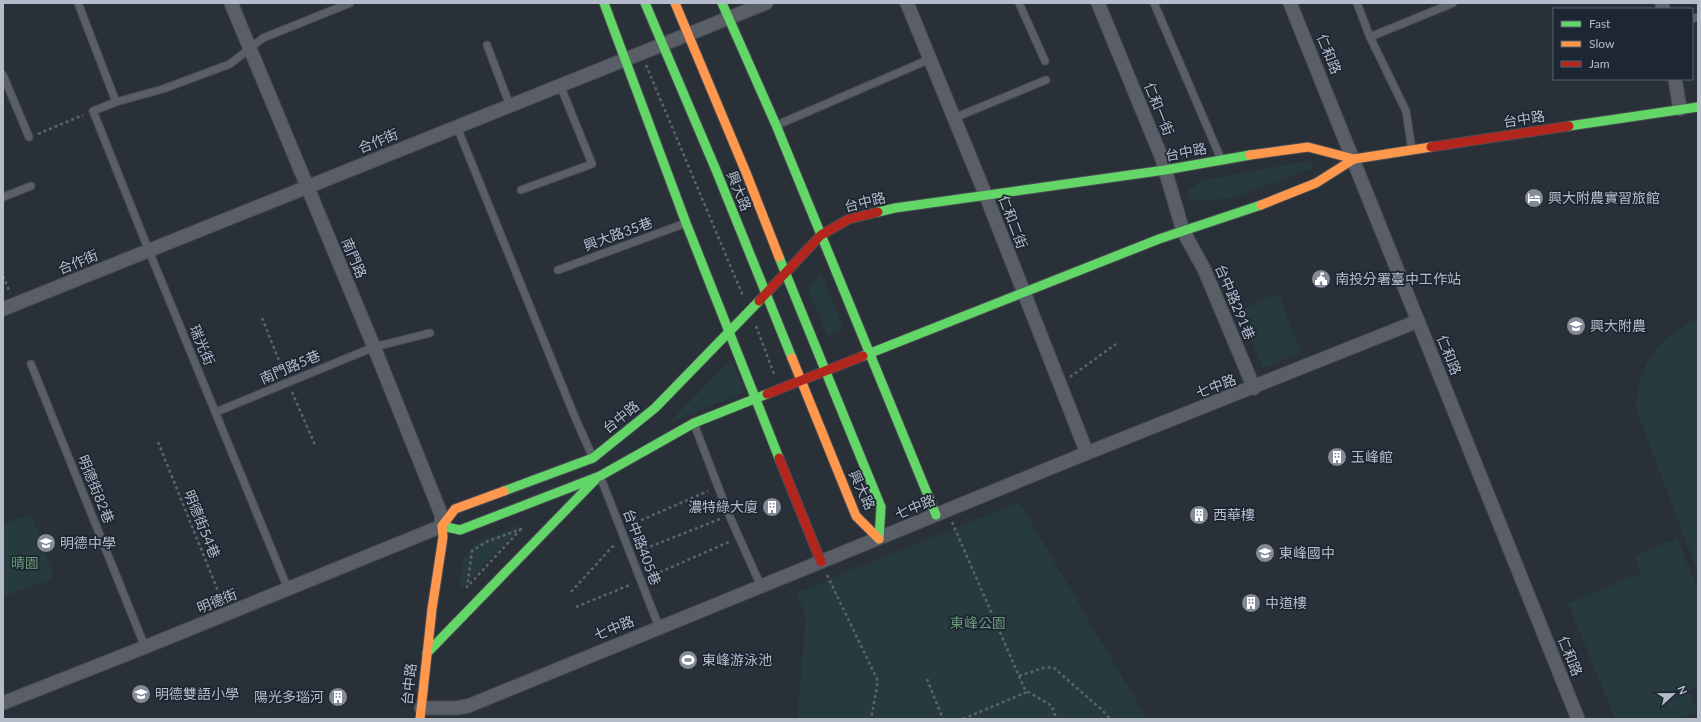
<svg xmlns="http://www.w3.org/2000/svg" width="1701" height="722" font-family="Lato,'Noto Sans TC',sans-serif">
	<rect width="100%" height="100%" fill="#2a3038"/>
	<g fill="#273a3e">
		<polygon points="1309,161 1313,168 1229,199 1190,200 1187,191 1204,180"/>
		<polygon points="821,273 844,329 827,336 808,289"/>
		<polygon points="1279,294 1301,353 1263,368 1239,310"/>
		<path d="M1698 320V573L1636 408C1637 368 1658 334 1698 320Z"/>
		<polygon points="731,360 745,392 668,424"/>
		<polygon points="1019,502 1147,719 797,719 806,616 796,593"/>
		<polygon points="31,514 54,578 4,596 3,524"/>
		<polygon points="523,524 462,588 459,586 464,558 475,543"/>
		<polygon points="1677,538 1698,590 1698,687 1689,691 1697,711 1678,719 1615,719 1568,603 1641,573 1634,556"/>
	</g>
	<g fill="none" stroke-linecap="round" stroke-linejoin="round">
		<g stroke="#484c53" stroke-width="9">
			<g id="lane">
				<polyline points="78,3 116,102"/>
				<polyline points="1019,3 1045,61"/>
				<polyline points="1154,3 1221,159"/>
				<polyline points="1357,3 1370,37 1406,111 1412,150"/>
				<polyline points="1692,19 1698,17"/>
				<polyline points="1370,37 1453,3"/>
				<polyline points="487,45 510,106"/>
				<polyline points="3,75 29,137"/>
				<polyline points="954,118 1046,80"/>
				<polyline points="777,125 930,59"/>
				<polyline points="457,127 574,415 593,458"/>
				<polyline points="521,190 592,164 560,85"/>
				<polyline points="3,197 31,186"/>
				<polyline points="558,270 686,223"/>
				<polyline points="31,364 145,647"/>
				<polyline points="216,412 374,347 430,333"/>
				<polyline points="694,424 729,515 761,586"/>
				<polyline points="600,476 659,627"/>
				<polyline points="288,589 149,251 93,111 116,102 163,89 230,64 263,38 350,3"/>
			</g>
		</g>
		<g stroke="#484c53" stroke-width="15">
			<g id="street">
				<polyline points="907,3 986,196 1087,453"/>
				<polyline points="1098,3 1161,156 1183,231 1204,269 1254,388"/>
				<polyline points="1290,3 1578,719"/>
				<polyline points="1662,3 1663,9"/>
				<polyline points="1675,79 1680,109"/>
				<polyline points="3,309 766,3"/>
				<polyline points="3,703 145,647 442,526 441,514 374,347 231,3"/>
				<polyline points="421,708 456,708 468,706 1087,453 1418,321"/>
			</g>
		</g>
		<g stroke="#484c53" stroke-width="11">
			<g id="fast">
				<polyline points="604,3 686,223 779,458"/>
				<polyline points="645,3 716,170 792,358"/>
				<polyline points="722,3 776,125 936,515"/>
				<polyline points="1569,126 1698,107"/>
				<polyline points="878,212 895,208 1165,170 1250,155"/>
				<polyline points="779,257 881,507 879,539"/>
				<polyline points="863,356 1159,239 1261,205"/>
				<polyline points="504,491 593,458 655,408 759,301"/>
				<polyline points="442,526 460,530 600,476 694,423 767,394"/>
				<polyline points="427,653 595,480"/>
			</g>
		</g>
		<g stroke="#484c53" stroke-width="11">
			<g id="slow">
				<polyline points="675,3 747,175 779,257"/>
				<polyline points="1250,155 1308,147 1354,159"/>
				<polyline points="1261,205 1316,183 1354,159 1431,147"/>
				<polyline points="792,358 856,516 879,539"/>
				<polyline points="420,719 432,609 443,537 442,526 455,509 504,491"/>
			</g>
		</g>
		<g stroke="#484c53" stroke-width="11">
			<g id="jam">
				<polyline points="1431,147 1569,126"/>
				<polyline points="759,301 821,235 849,219 878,212"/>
				<polyline points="767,394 863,356"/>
				<polyline points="779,458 821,562"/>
			</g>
		</g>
		<g stroke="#5d636a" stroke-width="2.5" stroke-dasharray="3 3" stroke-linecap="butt">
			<polyline points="646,65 743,296"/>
			<polyline points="38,134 83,115"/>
			<polyline points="3,276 10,293"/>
			<polyline points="262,318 284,373"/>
			<polyline points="756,326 774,374"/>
			<polyline points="1070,377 1116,344"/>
			<polyline points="292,392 315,445"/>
			<polyline points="158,442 222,601"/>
			<polyline points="952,522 1025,690 1052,706 1056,719"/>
			<polyline points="630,525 708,491"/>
			<polygon points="521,529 467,587 472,551 486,542"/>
			<polyline points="639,551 720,519"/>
			<polyline points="827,575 878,681 871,719"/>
			<polyline points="649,577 731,541"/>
			<polyline points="571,592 612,547 616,545"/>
			<polyline points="576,607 632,584"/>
			<polyline points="1019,676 1046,667 1054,668 1102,710 1110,719"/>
			<polyline points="927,679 943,719"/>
			<polyline points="963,719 1027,692"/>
		</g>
		<use href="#lane" stroke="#5a5e66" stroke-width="7"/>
		<use href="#street" stroke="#5a5e66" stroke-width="13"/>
		<use href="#fast" stroke="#63d668" stroke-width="9"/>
		<use href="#slow" stroke="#ff974d" stroke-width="9"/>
		<use href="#jam" stroke="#b3261e" stroke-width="9"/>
	</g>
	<defs>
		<g id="hotel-disc" transform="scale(1)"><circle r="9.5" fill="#848b96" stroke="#1d2633"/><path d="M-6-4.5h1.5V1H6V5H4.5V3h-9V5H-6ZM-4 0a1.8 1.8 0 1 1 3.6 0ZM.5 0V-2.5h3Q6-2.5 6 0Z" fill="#fff"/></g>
		<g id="civic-disc" transform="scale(1)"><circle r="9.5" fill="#848b96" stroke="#1d2633"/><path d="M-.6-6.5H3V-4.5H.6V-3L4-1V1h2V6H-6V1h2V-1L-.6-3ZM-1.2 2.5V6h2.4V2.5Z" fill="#fff"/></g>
		<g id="school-disc" transform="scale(1)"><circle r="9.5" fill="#848b96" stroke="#1d2633"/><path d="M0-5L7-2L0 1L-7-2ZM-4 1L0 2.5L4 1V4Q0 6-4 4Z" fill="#fff"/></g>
		<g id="building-disc" transform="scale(1)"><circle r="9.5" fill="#848b96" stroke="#1d2633"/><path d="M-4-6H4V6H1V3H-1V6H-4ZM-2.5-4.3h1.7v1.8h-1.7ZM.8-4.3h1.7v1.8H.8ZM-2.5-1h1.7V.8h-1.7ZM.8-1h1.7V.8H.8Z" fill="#fff"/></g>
		<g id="stadium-disc" transform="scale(1)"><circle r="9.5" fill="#848b96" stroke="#1d2633"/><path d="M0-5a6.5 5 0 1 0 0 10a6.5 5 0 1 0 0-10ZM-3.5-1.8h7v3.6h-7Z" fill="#fff"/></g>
	</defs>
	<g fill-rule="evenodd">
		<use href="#hotel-disc" x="1534" y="198"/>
		<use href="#civic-disc" x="1321" y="279"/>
		<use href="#school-disc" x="1576" y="326"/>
		<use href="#building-disc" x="1337" y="457"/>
		<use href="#building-disc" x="772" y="507"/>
		<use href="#building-disc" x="1199" y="515"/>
		<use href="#school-disc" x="46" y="543"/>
		<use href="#school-disc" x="1265" y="553"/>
		<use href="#building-disc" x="1251" y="603"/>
		<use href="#stadium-disc" x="688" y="660"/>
		<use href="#school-disc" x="141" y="694"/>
		<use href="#building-disc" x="338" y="697"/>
	</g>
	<g text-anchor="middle" stroke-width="3.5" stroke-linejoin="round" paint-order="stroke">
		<g font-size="14" fill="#b4bcc9" stroke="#1d2633">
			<text transform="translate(1329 54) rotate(68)" y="5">仁和路</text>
			<text transform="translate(1159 109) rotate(68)" y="5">仁和一街</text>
			<text transform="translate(1524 119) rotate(-9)" y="5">台中路</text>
			<text transform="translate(378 141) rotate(-22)" y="5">合作街</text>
			<text transform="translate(1186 152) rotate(-11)" y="5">台中路</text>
			<text transform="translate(739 191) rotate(68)" y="5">興大路</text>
			<text transform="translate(865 202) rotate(-14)" y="5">台中路</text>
			<text transform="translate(1013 222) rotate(69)" y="5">仁和二街</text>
			<text transform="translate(618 234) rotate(-20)" y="5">興大路35巷</text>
			<text transform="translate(354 258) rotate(67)" y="5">南門路</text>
			<text transform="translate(78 262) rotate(-22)" y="5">合作街</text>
			<text transform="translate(1235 302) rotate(67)" y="5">台中路291巷</text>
			<text transform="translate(202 345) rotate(67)" y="5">瑞光街</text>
			<text transform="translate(1449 355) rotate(68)" y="5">仁和路</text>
			<text transform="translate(290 367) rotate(-23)" y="5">南門路5巷</text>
			<text transform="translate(1216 386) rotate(-21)" y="5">七中路</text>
			<text transform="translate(621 417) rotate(-39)" y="5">台中路</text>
			<text transform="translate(96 489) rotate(68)" y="5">明德街82巷</text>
			<text transform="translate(862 490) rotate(65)" y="5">興大路</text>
			<text transform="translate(915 507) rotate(-22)" y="5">七中路</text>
			<text transform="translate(202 524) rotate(68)" y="5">明德街54巷</text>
			<text transform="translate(642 547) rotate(69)" y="5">台中路405巷</text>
			<text transform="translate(217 601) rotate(-22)" y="5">明德街</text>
			<text transform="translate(614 628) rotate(-22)" y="5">七中路</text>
			<text transform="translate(1570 656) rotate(68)" y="5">仁和路</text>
			<text transform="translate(409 684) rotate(-84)" y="5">台中路</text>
		</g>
		<g font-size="14" fill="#b4bcc9" stroke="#1d2633" text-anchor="start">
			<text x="1548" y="203">興大附農實習旅館</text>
			<text x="1335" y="284">南投分署臺中工作站</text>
			<text x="1590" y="331">興大附農</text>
			<text x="1351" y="462">玉峰館</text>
			<text x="758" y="512" text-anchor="end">濃特綠大廈</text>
			<text x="1213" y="520">西華樓</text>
			<text x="60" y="548">明德中學</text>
			<text x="1279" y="558">東峰國中</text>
			<text x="1265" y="608">中道樓</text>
			<text x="702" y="665">東峰游泳池</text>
			<text x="155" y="699">明德雙語小學</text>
			<text x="324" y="702" text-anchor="end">陽光多瑙河</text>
		</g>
		<g font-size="14" fill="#6b9a76" stroke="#1d2633">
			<text x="25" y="568">晴園</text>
			<text x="978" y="628">東峰公園</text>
		</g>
	</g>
	<rect width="1701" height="722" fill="none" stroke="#b4bcc9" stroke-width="8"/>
	<rect x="1553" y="8" width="140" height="72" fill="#1d2633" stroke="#59626f"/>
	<rect x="1561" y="21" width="20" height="6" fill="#63d668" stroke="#59626f"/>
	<text x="1589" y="28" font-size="12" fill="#b4bcc9">Fast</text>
	<rect x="1561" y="41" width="20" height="6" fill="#ff974d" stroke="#59626f"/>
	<text x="1589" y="48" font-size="12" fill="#b4bcc9">Slow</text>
	<rect x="1561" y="61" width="20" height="6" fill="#b3261e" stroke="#59626f"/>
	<text x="1589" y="68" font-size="12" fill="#b4bcc9">Jam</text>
	<g transform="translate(1673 694) rotate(68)" stroke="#1d2633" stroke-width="3" paint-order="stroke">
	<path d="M0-3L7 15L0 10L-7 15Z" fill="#b4bcc9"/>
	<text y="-6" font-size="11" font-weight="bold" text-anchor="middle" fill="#b4bcc9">N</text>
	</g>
</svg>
